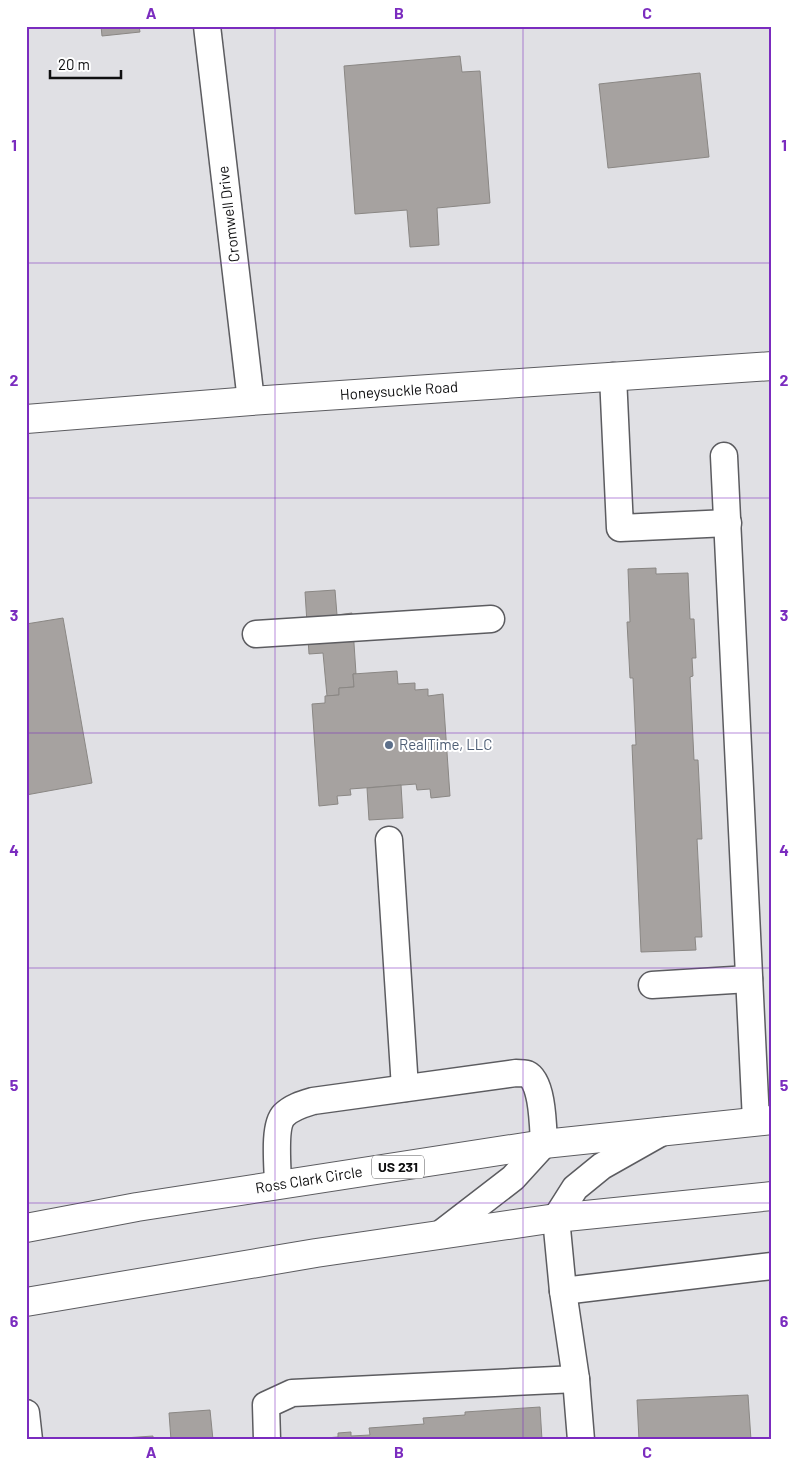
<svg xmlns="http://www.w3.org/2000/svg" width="798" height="1466" font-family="Barlow,sans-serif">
	<rect width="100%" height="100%" fill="#e0e0e4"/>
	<g fill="#a6a2a0" stroke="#8a8784">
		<polygon points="101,26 139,26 140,32 102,36"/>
		<polygon points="460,56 462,72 480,71 490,203 437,208 439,245 410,247 407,210 355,214 344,66"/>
		<polygon points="700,73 709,157 608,168 599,84"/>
		<polygon points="656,568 656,574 688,573 690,619 694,619 696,658 692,658 693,676 690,677 694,760 698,760 702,839 697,839 702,937 695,937 696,950 641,952 632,745 636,745 633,678 630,678 627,622 630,622 628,569"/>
		<polygon points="335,590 337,615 352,613 356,674 353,674 354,687 339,688 339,695 327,696 323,653 309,654 305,592"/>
		<polygon points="63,618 92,783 26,795 26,624"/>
		<polygon points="397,671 398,684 415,683 415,690 428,689 428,696 443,694 450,796 431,798 430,789 417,790 416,784 350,789 351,795 337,796 338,804 319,806 312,704 325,703 325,696 339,695 339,688 354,687 353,674"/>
		<polygon points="401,785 403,818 369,820 367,788"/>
		<polygon points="748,1395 751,1440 639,1440 637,1400"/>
		<polygon points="540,1407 542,1440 314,1440 313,1439 338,1437 338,1433 351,1432 351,1436 370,1435 369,1428 424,1424 423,1418 465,1415 465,1412"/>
		<polygon points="210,1410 213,1440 171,1440 169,1413"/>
		<polygon points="153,1436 153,1440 95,1440"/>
	</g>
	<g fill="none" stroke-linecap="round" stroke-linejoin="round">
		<g stroke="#5c5c60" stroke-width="29">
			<g id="minor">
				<polyline points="207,26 251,401"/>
				<polyline points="613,376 620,528 728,523"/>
				<polyline points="724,456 756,1121"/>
				<polyline points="256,634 491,619"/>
				<polyline points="389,840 405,1088"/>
				<polyline points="652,985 749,979"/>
				<path d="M278 1185C278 1169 273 1126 284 1115 292 1107 303 1104 313 1101L516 1073C519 1073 524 1073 527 1074 543 1081 543 1128 544 1144L513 1178 439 1235"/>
				<polyline points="563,1291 772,1266"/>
				<polyline points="26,1413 29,1440"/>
				<polyline points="267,1440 266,1405 292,1393 576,1379"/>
				<polyline points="581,1440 576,1379 563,1291 556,1218 575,1188 602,1166 664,1131"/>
			</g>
		</g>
		<g stroke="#5c5c60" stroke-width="30">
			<polyline id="major" points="26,419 251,401 772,366"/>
		</g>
		<g stroke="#5c5c60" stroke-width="30">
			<g id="highway">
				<polyline points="26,1228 137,1207 544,1144 772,1120"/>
				<polyline points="26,1302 316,1253 556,1218 772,1196"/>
			</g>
		</g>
		<use href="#minor" stroke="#fff" stroke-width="26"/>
		<use href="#major" stroke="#fff" stroke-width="28"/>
		<use href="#highway" stroke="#fff" stroke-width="28"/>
	</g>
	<path fill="none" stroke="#7b2cbf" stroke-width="1" stroke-opacity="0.55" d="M275 26V1440M523 26V1440M26 263H772M26 498H772M26 733H772M26 968H772M26 1203H772"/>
	<circle fill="#5c6f8a" stroke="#fff" stroke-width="2" cx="389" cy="745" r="5"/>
	<g text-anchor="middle" stroke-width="4" stroke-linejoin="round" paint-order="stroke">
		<rect fill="#fff" stroke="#575758" stroke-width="1" x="372" y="1155.5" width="52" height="23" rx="4"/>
		<g font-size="14" font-weight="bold" fill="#0f0f10">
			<text x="398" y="1172">US 231</text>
		</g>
		<g font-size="15" fill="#0f0f10" stroke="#fff">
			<text transform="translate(229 214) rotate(-97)" y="5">Cromwell Drive</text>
			<text transform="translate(399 391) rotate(-4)" y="5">Honeysuckle Road</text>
			<text transform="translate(309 1180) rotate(-9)" y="5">Ross Clark Circle</text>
		</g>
		<g font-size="15" fill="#4e5e75" stroke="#fff" text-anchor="start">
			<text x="399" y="750">RealTime, LLC</text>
		</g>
	</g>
	<rect width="798" height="1466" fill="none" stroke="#ffffff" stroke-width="55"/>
	<path d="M50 70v8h71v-8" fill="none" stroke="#0f0f10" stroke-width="2.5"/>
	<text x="58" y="70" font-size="15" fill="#0f0f10" stroke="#ffffff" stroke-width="4" paint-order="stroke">20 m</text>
	<rect x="28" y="28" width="742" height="1410" fill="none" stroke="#7b2cbf" stroke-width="2"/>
	<g font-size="16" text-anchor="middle" font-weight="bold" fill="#7b2cbf">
		<text x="151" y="19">A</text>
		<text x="399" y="19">B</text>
		<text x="647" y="19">C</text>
		<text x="14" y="151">1</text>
		<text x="784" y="151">1</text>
		<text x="14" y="386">2</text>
		<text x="784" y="386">2</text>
		<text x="14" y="621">3</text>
		<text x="784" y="621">3</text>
		<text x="14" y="856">4</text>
		<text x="784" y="856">4</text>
		<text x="14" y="1091">5</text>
		<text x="784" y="1091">5</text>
		<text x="14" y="1327">6</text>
		<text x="784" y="1327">6</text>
		<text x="151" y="1458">A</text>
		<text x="399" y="1458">B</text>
		<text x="647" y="1458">C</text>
	</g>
</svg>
